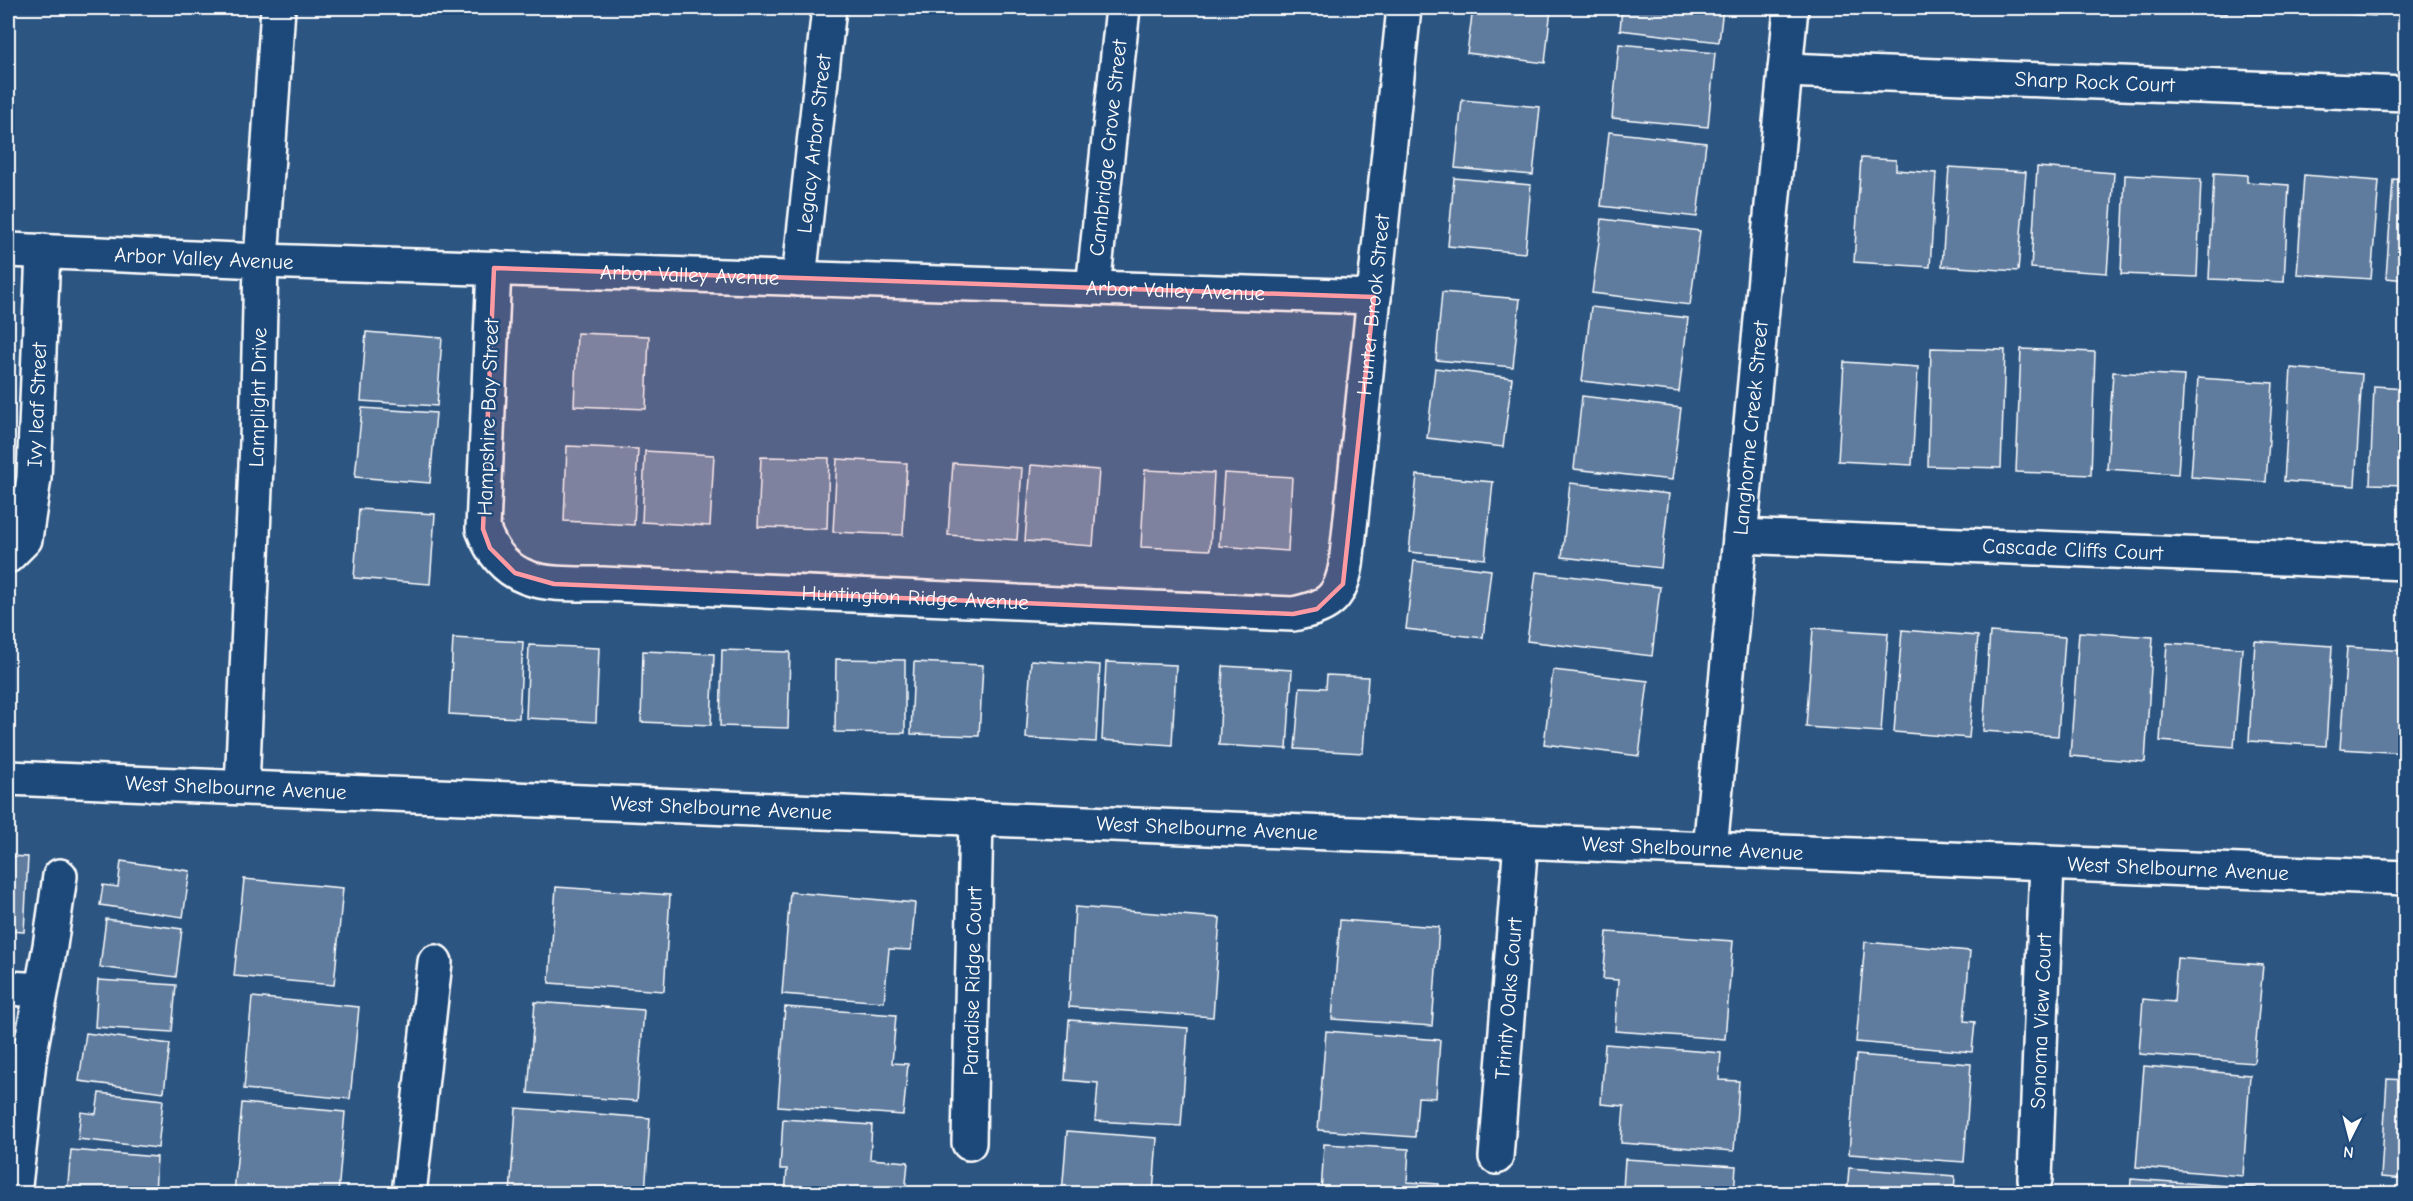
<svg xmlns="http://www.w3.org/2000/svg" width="2413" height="1201" font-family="'Comic Neue',sans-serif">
	<rect width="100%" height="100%" fill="#2c5582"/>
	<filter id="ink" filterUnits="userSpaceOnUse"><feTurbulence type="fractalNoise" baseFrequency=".0167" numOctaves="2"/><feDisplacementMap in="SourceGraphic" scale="12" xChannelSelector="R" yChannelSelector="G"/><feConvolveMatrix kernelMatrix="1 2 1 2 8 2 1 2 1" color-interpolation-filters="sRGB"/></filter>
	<g filter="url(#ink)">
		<g fill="#5e7c9f" stroke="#fff" stroke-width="1.5">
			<polygon points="1473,8 1551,8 1545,63 1467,53"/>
			<polygon points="1622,8 1723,8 1719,42 1620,30"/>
			<polygon points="2092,8 2138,8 2138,10"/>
			<polygon points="2152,8 2228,8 2227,14"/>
			<rect x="2245" y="8" width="73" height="6"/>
			<polygon points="2330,8 2376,8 2375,16 2330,13"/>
			<polygon points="1619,44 1715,53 1708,127 1612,118"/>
			<polygon points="1462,100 1540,107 1533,175 1455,168"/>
			<polygon points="1609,132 1706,143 1697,217 1601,206"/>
			<polygon points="1861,158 1896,160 1896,170 1936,173 1930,267 1854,262"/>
			<polygon points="1949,167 2026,172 2018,271 1942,266"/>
			<polygon points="2037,167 2114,173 2107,273 2031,268"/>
			<polygon points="2214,173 2247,175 2247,182 2289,185 2284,282 2209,279"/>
			<polygon points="2125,175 2201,179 2197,277 2121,274"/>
			<polygon points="2304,175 2379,181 2371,279 2297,274"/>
			<polygon points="1454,178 1531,185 1525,253 1448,246"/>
			<polygon points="2393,179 2406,180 2406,280 2386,278"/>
			<polygon points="1602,219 1700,231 1690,305 1592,293"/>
			<polygon points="1442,292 1520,299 1513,367 1436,360"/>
			<polygon points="1591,307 1688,318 1679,392 1582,381"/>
			<polygon points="366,332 442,338 437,406 361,401"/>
			<polygon points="577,333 649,336 646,409 574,406"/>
			<polygon points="1931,348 2005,350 2001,468 1928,466"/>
			<polygon points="2021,349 2095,352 2091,475 2016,472"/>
			<polygon points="1844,362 1918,367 1912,465 1838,461"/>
			<polygon points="1435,368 1512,378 1503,447 1427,438"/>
			<polygon points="2291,368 2362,374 2355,486 2284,481"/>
			<polygon points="2113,372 2184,376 2178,474 2107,469"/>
			<polygon points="2198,378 2273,383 2266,482 2191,477"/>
			<polygon points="2374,386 2406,388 2406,485 2370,484"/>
			<polygon points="1582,396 1681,408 1672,480 1574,469"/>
			<polygon points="362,408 436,413 430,483 355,477"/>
			<polygon points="567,446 638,449 634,525 564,521"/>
			<polygon points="645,451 714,455 710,526 642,522"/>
			<polygon points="761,457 829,458 827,529 758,527"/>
			<polygon points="837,459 907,463 903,535 833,532"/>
			<polygon points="953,463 1022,468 1017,540 948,535"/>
			<polygon points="1031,465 1099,470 1093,546 1025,541"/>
			<polygon points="1145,470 1214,473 1210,550 1141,547"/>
			<polygon points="1224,473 1292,477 1288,551 1219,546"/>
			<polygon points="1417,475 1493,482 1485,559 1409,552"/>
			<polygon points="1570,483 1669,494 1661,568 1562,557"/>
			<polygon points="359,509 435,514 430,584 354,578"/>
			<polygon points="1414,561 1491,570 1483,638 1406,629"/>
			<polygon points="1536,572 1660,587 1652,656 1527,641"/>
			<polygon points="1813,628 1888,633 1881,732 1806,727"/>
			<polygon points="1902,630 1978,636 1969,738 1894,732"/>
			<polygon points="1990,632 2065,637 2058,736 1983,731"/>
			<polygon points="2079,632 2153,637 2145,762 2070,756"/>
			<polygon points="453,638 523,642 519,718 449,714"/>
			<polygon points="2255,641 2332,646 2326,746 2249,741"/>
			<polygon points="2167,643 2242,648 2234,747 2160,741"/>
			<polygon points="529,645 599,648 596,722 526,718"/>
			<polygon points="2347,647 2406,651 2406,753 2340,749"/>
			<polygon points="722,650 790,652 788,728 720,726"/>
			<polygon points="643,651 714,654 711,725 641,722"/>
			<polygon points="836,659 905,660 905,733 835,732"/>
			<polygon points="1031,660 1100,665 1096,742 1026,738"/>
			<polygon points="914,662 983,665 979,736 911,734"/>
			<polygon points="1106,662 1176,665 1172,745 1102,740"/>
			<polygon points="1223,666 1292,670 1287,749 1219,745"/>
			<polygon points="1553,670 1648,681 1639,756 1544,744"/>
			<polygon points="1327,675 1368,677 1363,753 1295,749 1300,687 1326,688"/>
			<polygon points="8,856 28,857 24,932 8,931"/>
			<polygon points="121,861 190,871 183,917 100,905 103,885 118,887"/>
			<polygon points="244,879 343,888 334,985 234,976"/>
			<polygon points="556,887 670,895 664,991 549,983"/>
			<polygon points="790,892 915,903 911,950 889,949 884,1002 782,994"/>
			<polygon points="1075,907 1220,918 1213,1017 1069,1007"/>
			<polygon points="106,919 182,929 176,977 100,967"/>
			<polygon points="1340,920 1439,927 1432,1026 1332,1019"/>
			<polygon points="1607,932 1733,941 1725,1039 1615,1031 1618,980 1603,979"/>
			<polygon points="1865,942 1970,951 1964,1021 1975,1022 1972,1052 1856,1042"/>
			<polygon points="2177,958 2263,965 2254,1063 2139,1054 2143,999 2174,1002"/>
			<polygon points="98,980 176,985 172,1032 95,1027"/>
			<polygon points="252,997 359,1007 350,1099 244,1089"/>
			<polygon points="535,1002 644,1010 637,1101 528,1093"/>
			<polygon points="785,1007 896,1015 892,1063 908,1064 903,1115 778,1106"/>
			<polygon points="1069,1020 1188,1028 1181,1126 1095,1121 1098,1083 1065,1080"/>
			<polygon points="2406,1024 2406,1056 2403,1055"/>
			<polygon points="1326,1031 1440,1040 1436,1098 1418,1097 1415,1137 1318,1130"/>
			<polygon points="86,1033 170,1044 164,1092 79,1081"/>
			<polygon points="1605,1044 1721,1053 1719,1080 1739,1081 1734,1151 1621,1143 1624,1106 1601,1104"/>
			<polygon points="1856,1055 1971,1064 1964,1162 1849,1154"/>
			<polygon points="2144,1066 2250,1075 2243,1176 2136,1167"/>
			<polygon points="2387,1079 2406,1080 2406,1179 2381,1177"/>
			<polygon points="99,1093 163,1100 158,1148 78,1139 81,1112 96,1114"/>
			<polygon points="242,1103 345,1112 338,1194 234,1194"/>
			<polygon points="516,1108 650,1118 645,1194 510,1194"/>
			<polygon points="783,1119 872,1125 870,1159 908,1162 905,1194 785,1194 787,1169 780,1169"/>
			<polygon points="1067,1131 1157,1138 1153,1194 1062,1194"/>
			<polygon points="1324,1144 1409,1149 1407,1182 1439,1184 1439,1194 1321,1194"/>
			<polygon points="71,1150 157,1157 155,1194 67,1194"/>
			<polygon points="1625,1159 1736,1166 1734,1194 1592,1194 1592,1188 1623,1189"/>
			<polygon points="1849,1168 1955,1176 1954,1194 1847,1194"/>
			<polygon points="2131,1179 2256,1188 2256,1194 2130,1194"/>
		</g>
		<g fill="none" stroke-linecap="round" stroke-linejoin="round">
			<g stroke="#fff" stroke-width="38">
				<g id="minor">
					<path id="s1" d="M1785 70 2406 94"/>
					<path id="s2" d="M8 250 261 261 1374 297"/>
					<path id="s3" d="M494 268 483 529C505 588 548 584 602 584L1293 614C1327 607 1340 600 1346 565L1404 8"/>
					<path id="s4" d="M799 279 829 8"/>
					<path id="s5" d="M1093 288 1123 8"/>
					<path id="s6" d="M1740 536 2406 563"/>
					<path id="s7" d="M8 556 25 539 34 478 43 251"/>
					<path id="s8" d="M242 787 257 442 261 261 278 8"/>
					<path id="s9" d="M1710 849 1791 8"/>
					<polyline points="8,988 41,990"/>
					<path id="s10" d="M969 1143 976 818"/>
					<path id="s11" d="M1496 1157 1521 841"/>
					<path id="s12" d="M2035 1179 2047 863"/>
					<polyline points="14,1194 30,1052 50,946 60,876"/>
					<polyline points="409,1194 435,962"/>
				</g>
			</g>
			<g stroke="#fff" stroke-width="38">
				<g id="tertiary">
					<path id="s13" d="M8 778 2406 878"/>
				</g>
			</g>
			<use href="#minor" stroke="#1f4a7a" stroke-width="33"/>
			<use href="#tertiary" stroke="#1f4a7a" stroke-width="33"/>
		</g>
	</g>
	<path fill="#ff9aa2" fill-opacity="0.2" stroke="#ff9aa2" stroke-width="4.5" stroke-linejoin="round" d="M494 268 1374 297 1343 584 1317 609 1293 614 554 584 515 573 490 548 483 529Z"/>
	<g text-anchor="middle" stroke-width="5" stroke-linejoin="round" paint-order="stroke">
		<g font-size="21" fill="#fff" stroke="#1f4a7a">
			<text dy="7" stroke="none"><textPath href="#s1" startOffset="310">Sharp Rock Court</textPath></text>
			<text dy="7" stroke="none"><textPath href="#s4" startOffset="136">Legacy Arbor Street</textPath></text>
			<text dy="7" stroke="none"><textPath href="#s5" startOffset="141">Cambridge Grove Street</textPath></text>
			<text dy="7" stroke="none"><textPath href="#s2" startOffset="196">Arbor Valley Avenue</textPath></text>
			<text dy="7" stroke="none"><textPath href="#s2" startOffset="682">Arbor Valley Avenue</textPath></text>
			<text dy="7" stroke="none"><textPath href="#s2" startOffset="1168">Arbor Valley Avenue</textPath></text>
			<text dy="7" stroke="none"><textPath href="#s3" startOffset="1437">Hunter Brook Street</textPath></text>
			<text dy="7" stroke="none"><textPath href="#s8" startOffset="390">Lamplight Drive</textPath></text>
			<text dy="7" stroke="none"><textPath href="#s7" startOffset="159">Ivy leaf Street</textPath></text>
			<text transform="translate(488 417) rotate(-88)" y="7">Hampshire Bay Street</text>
			<text dy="7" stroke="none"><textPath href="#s9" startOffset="423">Langhorne Creek Street</textPath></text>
			<text dy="7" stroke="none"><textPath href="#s6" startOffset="333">Cascade Cliffs Court</textPath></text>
			<text dy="7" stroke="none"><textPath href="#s3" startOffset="718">Huntington Ridge Avenue</textPath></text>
			<text dy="7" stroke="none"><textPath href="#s13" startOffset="228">West Shelbourne Avenue</textPath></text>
			<text dy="7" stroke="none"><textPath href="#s13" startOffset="714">West Shelbourne Avenue</textPath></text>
			<text dy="7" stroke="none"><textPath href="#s13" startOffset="1200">West Shelbourne Avenue</textPath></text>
			<text dy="7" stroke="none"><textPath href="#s13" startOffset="1686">West Shelbourne Avenue</textPath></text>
			<text dy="7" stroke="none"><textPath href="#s13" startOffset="2172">West Shelbourne Avenue</textPath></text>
			<text dy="7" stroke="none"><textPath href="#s10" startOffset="162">Paradise Ridge Court</textPath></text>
			<text dy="7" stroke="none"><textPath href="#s11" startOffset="159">Trinity Oaks Court</textPath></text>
			<text dy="7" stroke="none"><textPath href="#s12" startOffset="158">Sonoma View Court</textPath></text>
		</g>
	</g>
	<rect width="2413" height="1201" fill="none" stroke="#1f4a7a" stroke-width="30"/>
	<rect x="15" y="15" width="2383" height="1171" fill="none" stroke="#fff" stroke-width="2" filter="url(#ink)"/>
	<g transform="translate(2350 1138) rotate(186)" stroke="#1f4a7a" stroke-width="4.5" paint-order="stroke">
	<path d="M0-4.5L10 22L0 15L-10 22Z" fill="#ffffff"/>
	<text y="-9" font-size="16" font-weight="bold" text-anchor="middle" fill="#ffffff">N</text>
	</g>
</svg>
